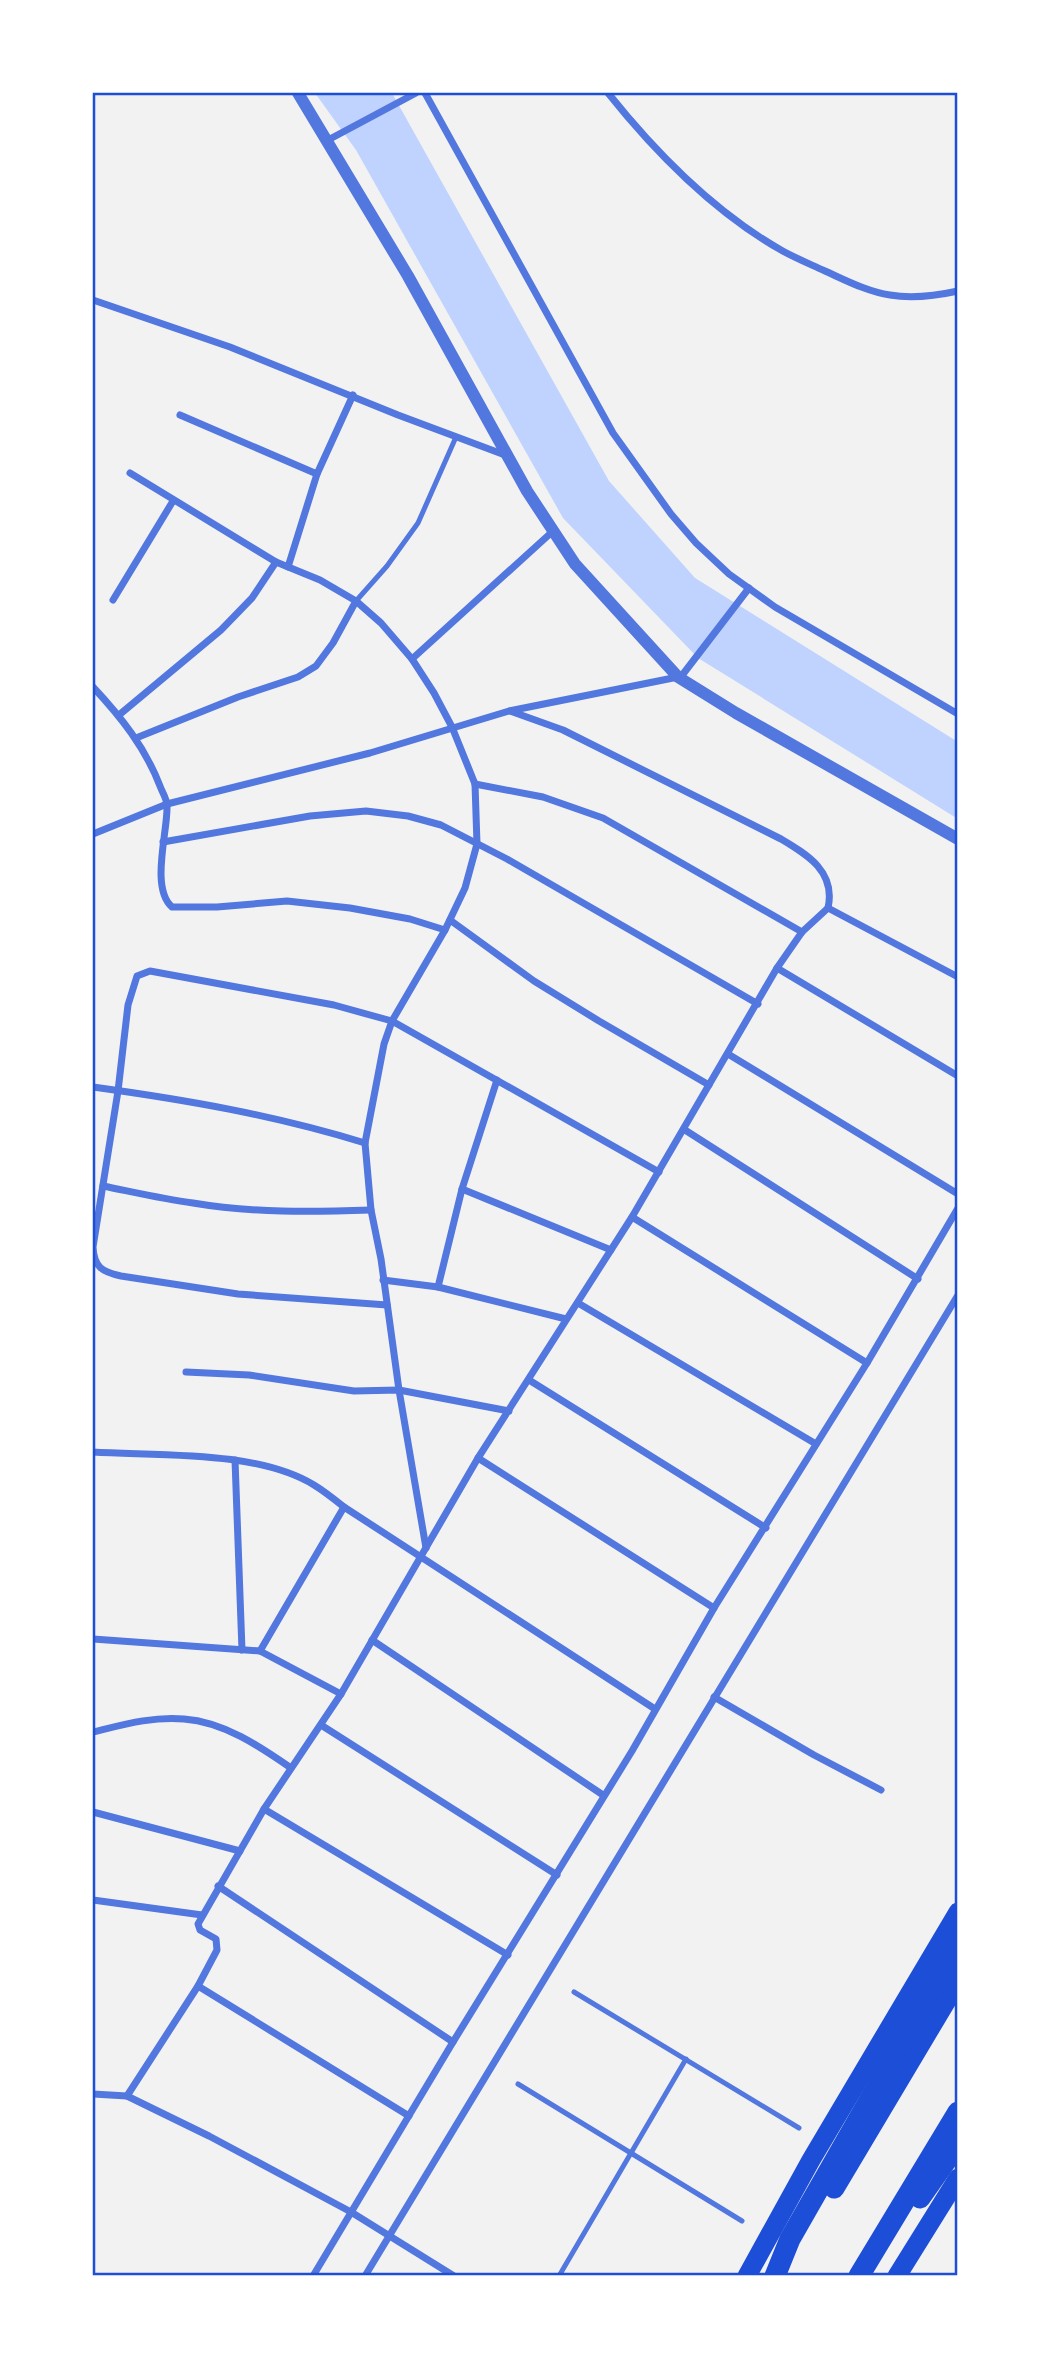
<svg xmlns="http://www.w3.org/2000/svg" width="1051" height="2369" font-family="'Golos Text',sans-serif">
	<rect width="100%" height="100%" fill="#f2f2f2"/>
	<polygon fill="#bfd3fe" points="315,93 392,93 609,481 695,578 958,742 958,819 698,658 563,518 356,150"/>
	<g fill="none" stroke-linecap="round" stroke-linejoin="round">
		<g stroke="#5277de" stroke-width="5">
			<polyline points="356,601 387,566 418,523 456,437"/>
			<polyline points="574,1992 799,2128"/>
			<polyline points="518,2084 742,2221"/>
			<polyline points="559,2276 686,2059"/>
		</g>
		<g stroke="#5277de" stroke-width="7">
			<polyline points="425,93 613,433 671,514 696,543 729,574 775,607 958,714"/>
			<path d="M608 93C656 153 714 212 781 250 795 258 810 264 825 271 845 280 868 292 890 295 913 299 935 296 958 291"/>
			<polyline points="328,140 416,93"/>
			<polyline points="93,300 230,347 398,415 505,455"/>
			<polyline points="180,415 317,474"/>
			<polyline points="130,473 276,562 320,580 356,601 381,623 412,659 434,693 452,727 475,784 477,844 465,888 445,930 392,1021 384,1044 365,1143 371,1210 381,1259 399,1390 426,1548"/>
			<polyline points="288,567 317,474 353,395"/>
			<polyline points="113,600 173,501"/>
			<polyline points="412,659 552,532"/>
			<polyline points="680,678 749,588"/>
			<path d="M93 687C121 717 145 747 160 786 162 792 167 799 167 806 168 831 150 888 172 907H217L287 901 350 908 410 919 445 930"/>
			<path d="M510 711 563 730 781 839C808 855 836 872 828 908"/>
			<polyline points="119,715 221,630 252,598 276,562"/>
			<polyline points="136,738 238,697 298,677 316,666 333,643 356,601"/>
			<polyline points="475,784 543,797 603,818 802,932"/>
			<polyline points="93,834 167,804 370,753 509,711 678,677"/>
			<polyline points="163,842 310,816 366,811 408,816 441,825 507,859 758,1004"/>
			<polyline points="828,908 958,977"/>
			<polyline points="450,920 534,981 599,1021 709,1085"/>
			<polyline points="777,968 958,1076"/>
			<polyline points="728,1054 958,1194"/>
			<path d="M93 1087C187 1100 274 1115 365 1143"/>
			<polyline points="685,1130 918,1279"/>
			<path d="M103 1186C133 1192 163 1199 193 1203 252 1213 312 1212 371 1210"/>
			<polyline points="462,1189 611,1250"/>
			<polyline points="632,1217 867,1363"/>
			<polyline points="383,1280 438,1287 566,1319"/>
			<polyline points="438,1287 462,1189 497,1080"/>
			<polyline points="578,1303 816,1444"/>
			<path d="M387 1305 238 1294 121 1276C102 1272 94 1267 93 1247L118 1091 128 1005 137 976 150 971 334 1005 392 1021 659 1172"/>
			<polyline points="186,1372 249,1375 354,1391 399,1390 509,1411"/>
			<polyline points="529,1380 766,1528"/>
			<path d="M93 1452C159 1456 257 1450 314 1485 324 1491 334 1499 344 1507L655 1709"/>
			<polyline points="478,1458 714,1608"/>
			<polyline points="235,1460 242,1650"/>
			<polyline points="93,1639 260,1651 341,1694"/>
			<polyline points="372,1640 603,1795"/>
			<polyline points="260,1651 344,1507"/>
			<polyline points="714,1697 814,1755 881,1790"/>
			<polyline points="321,1725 557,1875"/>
			<path d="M93 1732C122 1725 153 1716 184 1719 224 1722 259 1746 291 1768"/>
			<polyline points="264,1809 508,1955"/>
			<polyline points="93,1812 240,1851"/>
			<polyline points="218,1886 453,2042"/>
			<polyline points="93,1900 202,1915"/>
			<polyline points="198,1986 409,2116"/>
			<polyline points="93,2094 127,2096 209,2136 351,2212 454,2276"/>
			<polyline points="127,2096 198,1986 217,1950 216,1939 200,1930 198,1924 264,1809 341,1694 478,1458 632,1217 777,968 802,932 828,908"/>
			<polyline points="313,2276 453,2042 632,1751 714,1608 867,1363 958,1208"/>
			<polyline points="365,2276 958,1295"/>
		</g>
		<polyline stroke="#5277de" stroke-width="12" points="298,93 408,276 527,491 575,564 678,677 736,713 958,839"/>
		<g stroke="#1d4ed8" stroke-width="19">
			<polyline points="747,2276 811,2160 958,1912"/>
			<polyline points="897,2276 958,2178"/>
		</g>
		<g stroke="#1d4ed8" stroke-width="21">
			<polyline points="834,2188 958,1980"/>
			<polyline points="920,2198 958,2144"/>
			<polyline points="775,2276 790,2239 958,1945"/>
			<polyline points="859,2276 958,2112"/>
		</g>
	</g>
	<rect width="1051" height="2369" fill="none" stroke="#ffffff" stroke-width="189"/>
	<rect x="94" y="94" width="862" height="2180" fill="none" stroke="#1d4ed8" stroke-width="2.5"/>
</svg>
